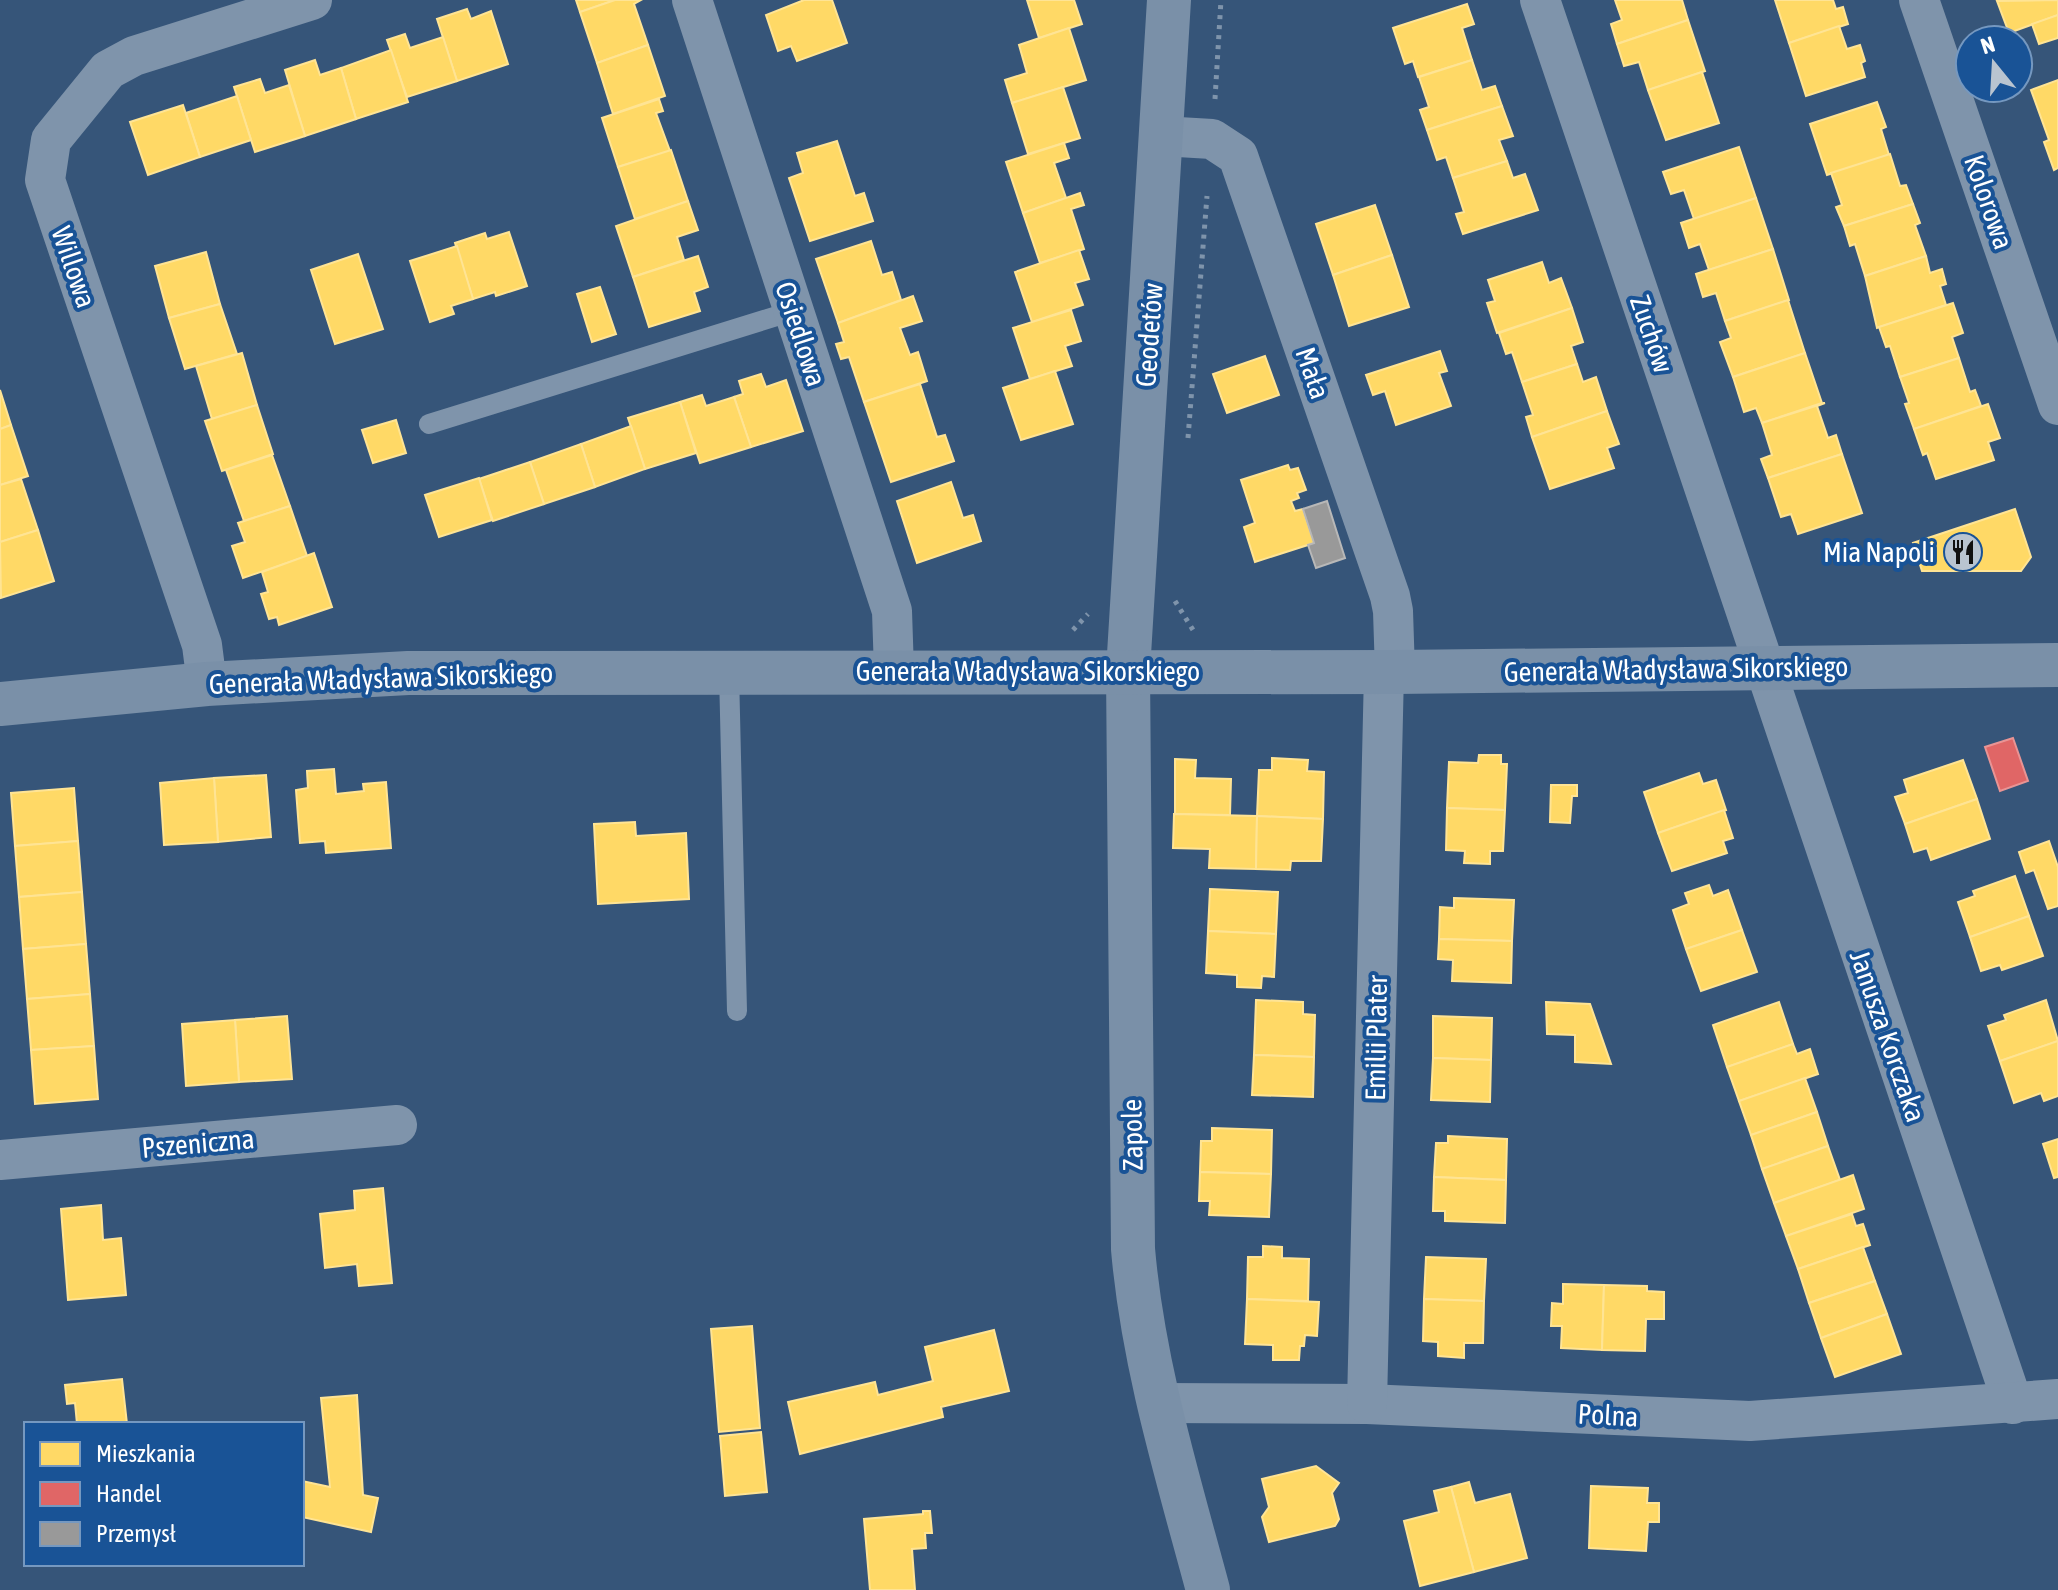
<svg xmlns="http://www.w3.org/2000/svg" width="2058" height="1590" font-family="'Asap Condensed',sans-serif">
	<rect width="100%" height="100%" fill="#365579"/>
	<g fill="#ffd966" stroke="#ffe494" stroke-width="2">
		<polygon points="576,0 615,0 580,12"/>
		<polygon points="615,0 641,0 634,4 648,45 597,63 580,12"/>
		<polygon points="804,0 832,0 847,43 797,61 791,46 778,51 766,15"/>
		<polygon points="1027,0 1074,0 1082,24 1039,38"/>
		<polygon points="1615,0 1682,0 1688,20 1617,44 1611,24 1622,20"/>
		<polygon points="1775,0 1833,0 1836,9 1843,7 1848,24 1789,43"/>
		<polygon points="2058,0 2058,15 2009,33 1997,1"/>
		<polygon points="1467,4 1474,24 1462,28 1472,60 1418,77 1413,61 1405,64 1393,28"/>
		<polygon points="467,9 471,19 491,11 508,64 457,81 437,19"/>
		<polygon points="2058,15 2058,38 2039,44 2032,24"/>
		<polygon points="1688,20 1705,71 1648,90 1639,62 1624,66 1617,44"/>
		<polygon points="1839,26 1847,49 1860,45 1865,61 1861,63 1865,77 1806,96 1789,43"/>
		<polygon points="1069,28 1086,80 1012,103 1005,80 1027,73 1019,45"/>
		<polygon points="405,34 410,48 443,37 457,81 407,97 387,40"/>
		<polygon points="648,45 665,96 613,114 597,63"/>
		<polygon points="391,50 408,102 356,119 341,68"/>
		<polygon points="315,60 320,75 341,68 356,119 305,136 285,70"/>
		<polygon points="1472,60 1482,90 1495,86 1502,106 1427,130 1420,110 1429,107 1419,77"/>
		<polygon points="1702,72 1719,123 1666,140 1648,90"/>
		<polygon points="260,79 265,93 289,85 305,136 255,152 234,87"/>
		<polygon points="2058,80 2058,168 2054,170 2044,142 2049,140 2031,90"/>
		<polygon points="1063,87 1080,138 1028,154 1012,103"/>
		<polygon points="237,96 251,140 200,157 186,113"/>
		<polygon points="659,99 663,111 656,113 670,151 618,167 602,118"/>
		<polygon points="1877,102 1886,127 1881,129 1889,155 1827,175 1810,124"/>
		<polygon points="183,105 200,157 148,175 130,122"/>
		<polygon points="1502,106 1513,136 1499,140 1507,161 1453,178 1446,157 1437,160 1427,130"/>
		<polygon points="837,141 855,196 864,193 873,221 810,241 789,178 803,173 797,153"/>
		<polygon points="1064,143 1069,158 1054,163 1066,198 1023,213 1006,162"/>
		<polygon points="1739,147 1756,198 1694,219 1684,190 1671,194 1663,172"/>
		<polygon points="671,150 688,201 635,219 618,167"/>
		<polygon points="1890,154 1900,186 1906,185 1913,204 1844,226 1836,207 1842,205 1831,173"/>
		<polygon points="1507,161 1513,178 1525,174 1538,210 1463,234 1456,214 1464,212 1453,178"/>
		<polygon points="1080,193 1084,205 1071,209 1084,249 1040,263 1023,213"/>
		<polygon points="1756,198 1773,249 1709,270 1700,244 1689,248 1681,223"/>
		<polygon points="688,201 698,230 677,237 684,260 633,277 616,226"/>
		<polygon points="1913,204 1920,223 1915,225 1926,256 1865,276 1855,244 1850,246 1844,226"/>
		<polygon points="1375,205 1392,255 1333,275 1316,224"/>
		<polygon points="509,232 527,286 496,296 495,292 473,299 455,243 485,233 487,239"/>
		<polygon points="871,241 882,275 892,272 901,300 838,323 816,259"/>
		<polygon points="457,246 473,299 451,306 454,314 430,322 410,261"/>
		<polygon points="1773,249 1789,300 1725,321 1716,293 1703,297 1696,274"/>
		<polygon points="1079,250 1089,279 1075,283 1083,305 1032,322 1015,272"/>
		<polygon points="206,252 220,304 169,318 155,266"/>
		<polygon points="358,254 383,329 335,344 311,270"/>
		<polygon points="1392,255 1409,307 1349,326 1333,275"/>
		<polygon points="698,256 708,287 694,292 700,311 649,327 633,277"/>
		<polygon points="1926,256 1930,273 1942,269 1946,284 1940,286 1946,305 1877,328 1865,276"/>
		<polygon points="1542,262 1549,283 1561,278 1572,308 1497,333 1487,303 1495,301 1488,280"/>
		<polygon points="600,287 616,334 592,342 577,294"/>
		<polygon points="913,296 922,321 900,328 910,355 918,352 927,381 864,402 849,357 841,359 836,344 844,342 838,323"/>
		<polygon points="1788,300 1805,353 1733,377 1720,342 1731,338 1725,321"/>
		<polygon points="1953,303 1963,333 1952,337 1959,358 1900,377 1890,346 1886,347 1879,327"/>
		<polygon points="220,304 237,354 185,369 169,318"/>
		<polygon points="1572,308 1583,342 1571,346 1577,364 1522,382 1512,352 1506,354 1499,333"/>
		<polygon points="1071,310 1081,341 1065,346 1072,366 1030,379 1013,328"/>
		<polygon points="1440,351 1447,371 1439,373 1451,406 1396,425 1385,391 1373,395 1366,375"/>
		<polygon points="242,353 257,405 212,419 196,366"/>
		<polygon points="1805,353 1822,403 1762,423 1756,408 1744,412 1733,377"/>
		<polygon points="1265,356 1279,395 1227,413 1213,374"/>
		<polygon points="1959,358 1970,392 1975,390 1981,406 1914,429 1905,404 1909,403 1900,377"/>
		<polygon points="1577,364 1583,382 1596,377 1607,411 1532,437 1526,417 1533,415 1522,382"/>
		<polygon points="1055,371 1073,424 1021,440 1003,388"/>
		<polygon points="761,374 766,387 786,380 803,431 751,447 734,397 743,394 739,381"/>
		<polygon points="920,384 937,437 945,435 954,461 891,482 864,402"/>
		<polygon points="0,390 11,425 0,429"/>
		<polygon points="702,395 706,406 734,397 751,447 700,463 680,402"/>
		<polygon points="680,402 696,453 645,469 628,418"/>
		<polygon points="1825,403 1817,406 1828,438 1836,435 1842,454 1768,478 1761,459 1772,455 1762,423"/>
		<polygon points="1988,404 2000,438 1988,442 1994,460 1936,479 1927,453 1923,455 1914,429"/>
		<polygon points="257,405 273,454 222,471 205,421"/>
		<polygon points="1607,411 1619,444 1607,448 1614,468 1550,489 1532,437"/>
		<polygon points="396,420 406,453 373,463 362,430"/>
		<polygon points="11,425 28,476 0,485 0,429"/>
		<polygon points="631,426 645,469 595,487 581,444"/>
		<polygon points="581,444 595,487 544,504 530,462"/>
		<polygon points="1842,454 1862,513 1798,534 1791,514 1781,517 1768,478"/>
		<polygon points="272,455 290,506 244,521 226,470"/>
		<polygon points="530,462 544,504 493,521 479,479"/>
		<polygon points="1288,465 1290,470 1298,468 1306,490 1297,493 1299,498 1291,501 1295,511 1303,509 1314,543 1255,562 1244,527 1255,523 1241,480"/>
		<polygon points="479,478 492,520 439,537 425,495"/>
		<polygon points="21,479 38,530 0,542 0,485"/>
		<polygon points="951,482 963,518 973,515 981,541 917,563 897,501"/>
		<polygon points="290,506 307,556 243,578 232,546 245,542 238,523"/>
		<polygon points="2015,509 2031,557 2021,571 1922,571 1913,543"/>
		<polygon points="38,530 54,581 1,598 0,542"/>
		<polygon points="314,553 332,607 279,625 277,617 269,619 261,594 268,592 262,572"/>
		<polygon points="1479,755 1501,755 1501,764 1507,764 1505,810 1447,808 1449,762 1478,763"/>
		<polygon points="1272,758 1308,760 1307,771 1324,772 1323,819 1257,816 1259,770 1272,770"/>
		<polygon points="1175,759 1196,760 1195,778 1231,779 1230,815 1175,814"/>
		<polygon points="1963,760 1977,799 1905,824 1895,797 1908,793 1904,780"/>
		<polygon points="334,769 336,794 364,791 363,784 386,782 391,848 326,853 325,841 300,843 296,790 308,788 307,771"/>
		<polygon points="1699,773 1703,784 1716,780 1726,810 1658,833 1644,792"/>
		<polygon points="266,775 271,837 218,842 214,778"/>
		<polygon points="214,778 218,842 164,845 160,783"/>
		<polygon points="1551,785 1577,785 1577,796 1572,796 1570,823 1550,822"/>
		<polygon points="74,788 78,841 15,846 11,793"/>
		<polygon points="1977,799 1990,839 1931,860 1927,848 1914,852 1905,824"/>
		<polygon points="1447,808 1505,810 1503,851 1490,851 1490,864 1464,863 1465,851 1446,850"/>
		<polygon points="1724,810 1733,838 1723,841 1727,853 1672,871 1658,833"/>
		<polygon points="1174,814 1257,816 1256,869 1209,868 1210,849 1173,848"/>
		<polygon points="1257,816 1323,819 1321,861 1291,861 1290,870 1256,869"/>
		<polygon points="635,822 636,836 686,833 689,899 598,904 594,824"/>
		<polygon points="78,841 82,892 19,897 15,846"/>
		<polygon points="2049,841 2058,867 2058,906 2048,909 2034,870 2026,873 2019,852"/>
		<polygon points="2015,876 2029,916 1970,937 1958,902 1975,896 1973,891"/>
		<polygon points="1709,885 1713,896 1728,890 1742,930 1686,949 1673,910 1689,904 1685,893"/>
		<polygon points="1210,889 1278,892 1276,934 1208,931"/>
		<polygon points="82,892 86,944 23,949 19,897"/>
		<polygon points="1454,898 1514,900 1512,941 1439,939 1440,907 1454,908"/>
		<polygon points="2029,916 2043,956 2002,970 2000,965 1981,971 1970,937"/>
		<polygon points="1742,930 1757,972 1701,991 1686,949"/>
		<polygon points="1208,931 1276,934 1274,977 1262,976 1261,988 1237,987 1237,975 1206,973"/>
		<polygon points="1439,939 1512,941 1511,983 1452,981 1453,960 1438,959"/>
		<polygon points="86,944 90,994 27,999 23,949"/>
		<polygon points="90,994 94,1046 31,1050 27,999"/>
		<polygon points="1256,1000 1303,1002 1303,1014 1315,1015 1314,1057 1254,1055"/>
		<polygon points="2046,1000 2058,1041 2000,1061 1988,1026 2006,1020 2004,1015"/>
		<polygon points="1546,1002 1590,1004 1611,1064 1575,1062 1575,1035 1547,1034"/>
		<polygon points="1779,1002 1793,1044 1727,1067 1713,1025"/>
		<polygon points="287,1016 292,1079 239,1082 235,1020"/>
		<polygon points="1433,1016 1492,1018 1491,1060 1433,1058"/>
		<polygon points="235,1020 239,1082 186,1086 182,1024"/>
		<polygon points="2058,1041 2058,1096 2044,1101 2041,1093 2014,1103 2000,1061"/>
		<polygon points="1793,1044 1797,1054 1810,1049 1818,1074 1739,1101 1727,1067"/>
		<polygon points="94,1046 98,1099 35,1104 31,1050"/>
		<polygon points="1254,1055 1314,1057 1313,1097 1252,1095"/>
		<polygon points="1433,1058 1491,1060 1490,1102 1431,1100"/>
		<polygon points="1805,1078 1817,1112 1751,1135 1739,1101"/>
		<polygon points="1817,1112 1828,1146 1762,1169 1751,1135"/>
		<polygon points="1212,1128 1272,1130 1271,1174 1200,1172 1201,1141 1212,1141"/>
		<polygon points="1448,1136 1507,1139 1506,1180 1434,1177 1436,1143 1448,1143"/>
		<polygon points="2058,1139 2058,1177 2054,1178 2043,1144"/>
		<polygon points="1828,1146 1840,1180 1774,1203 1762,1169"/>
		<polygon points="1200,1172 1271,1174 1269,1217 1209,1215 1210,1201 1199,1201"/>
		<polygon points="1853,1175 1864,1209 1786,1236 1774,1203"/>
		<polygon points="1434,1177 1506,1180 1505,1223 1445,1221 1445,1211 1433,1211"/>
		<polygon points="383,1188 392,1283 359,1286 357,1264 325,1268 320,1214 355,1210 354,1191"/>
		<polygon points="101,1205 103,1240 121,1238 126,1295 68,1300 61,1209"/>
		<polygon points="1852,1214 1856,1226 1863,1224 1870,1245 1798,1269 1786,1236"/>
		<polygon points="1263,1246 1282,1247 1282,1258 1309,1259 1308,1301 1247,1299 1248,1257 1263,1257"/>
		<polygon points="1863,1247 1875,1281 1809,1303 1798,1269"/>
		<polygon points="1426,1257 1486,1259 1484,1301 1424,1299"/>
		<polygon points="1875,1281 1887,1314 1821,1338 1809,1303"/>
		<polygon points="1563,1284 1604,1285 1602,1350 1561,1348 1562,1326 1551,1326 1552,1303 1563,1304"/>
		<polygon points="1604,1285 1647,1286 1647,1291 1664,1292 1664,1319 1646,1319 1645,1351 1602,1350"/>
		<polygon points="1247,1299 1319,1302 1317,1336 1305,1335 1304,1346 1300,1346 1299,1360 1273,1360 1273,1345 1245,1344"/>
		<polygon points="1424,1299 1484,1301 1483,1343 1464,1343 1464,1358 1438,1356 1438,1342 1423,1341"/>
		<polygon points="1887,1314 1901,1354 1835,1377 1821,1338"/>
		<polygon points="752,1326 760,1428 719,1432 711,1329"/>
		<polygon points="994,1330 1009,1391 941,1407 943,1417 800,1454 788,1402 875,1382 878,1395 933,1381 925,1347"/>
		<polygon points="122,1379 127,1424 77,1424 75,1403 67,1404 65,1385"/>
		<polygon points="357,1395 363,1495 378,1498 371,1532 302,1517 302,1481 330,1487 321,1398"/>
		<polygon points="761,1432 767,1492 725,1496 720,1436"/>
		<polygon points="1316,1466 1339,1483 1332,1493 1339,1519 1335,1526 1269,1542 1262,1517 1269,1507 1262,1479"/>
		<polygon points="1469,1482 1475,1503 1510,1494 1527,1558 1474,1572 1451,1487"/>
		<polygon points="1591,1486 1648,1488 1647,1503 1659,1503 1659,1522 1648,1522 1646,1551 1589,1548"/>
		<polygon points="1451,1487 1474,1572 1420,1586 1404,1521 1439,1512 1434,1491"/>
		<polygon points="923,1511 930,1511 932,1533 925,1533 926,1548 912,1549 915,1590 870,1590 864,1519 923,1514"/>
	</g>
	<polygon fill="#e06666" stroke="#e99494" stroke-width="2" points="2013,738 2028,781 2000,791 1985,747"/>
	<polygon fill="#999" stroke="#b8b8b8" stroke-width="2" points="1327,501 1345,558 1316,568 1308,545 1314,543 1303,509"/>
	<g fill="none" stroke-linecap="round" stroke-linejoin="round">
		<g stroke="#7f94ab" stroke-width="5" stroke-dasharray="4 6" stroke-linecap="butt">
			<polyline points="1215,99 1221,0"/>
			<polyline points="1188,438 1207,196"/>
			<polyline points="1175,601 1193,630"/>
			<polyline points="1073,630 1088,614"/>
		</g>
		<g stroke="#7f94ab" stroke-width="20">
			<polyline points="429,424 793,311"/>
			<polyline points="729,672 737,1011"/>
		</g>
		<g stroke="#7f94ab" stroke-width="40">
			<polyline points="692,0 892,611 894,671"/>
			<polyline points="1540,0 2013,1404"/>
			<polyline points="1919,0 2058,405"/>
			<polyline points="1161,136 1212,139 1238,156 1390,596 1393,611 1395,672"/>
			<polyline points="207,684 202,645 45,180 51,140 108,70 134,56 312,0"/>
			<polyline points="0,1160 397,1125"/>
			<polyline points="1158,1403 1367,1404 1750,1421 2058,1399"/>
			<polyline points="1367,1404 1384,672"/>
		</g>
		<g stroke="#7a90a8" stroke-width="44">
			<path d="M1169 0 1128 671 1133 1249C1143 1365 1178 1478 1208 1590"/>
			<polyline points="0,704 207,684 408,673 1395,672 2058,665"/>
		</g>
	</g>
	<defs>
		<g id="restaurant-disc" transform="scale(2)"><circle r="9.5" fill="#b9c4d0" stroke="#195396"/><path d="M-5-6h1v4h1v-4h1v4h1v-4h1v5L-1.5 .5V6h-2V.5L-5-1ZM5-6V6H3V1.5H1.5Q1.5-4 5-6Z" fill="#111"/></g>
	</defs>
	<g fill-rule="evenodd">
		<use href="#restaurant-disc" x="1963" y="552"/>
	</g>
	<g text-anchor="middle" stroke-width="8" stroke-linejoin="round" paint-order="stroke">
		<g font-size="28" fill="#fff" stroke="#195396">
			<text transform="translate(1989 202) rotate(71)" y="10">Kolorowa</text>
			<text transform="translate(74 267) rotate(71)" y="10">Willowa</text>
			<text transform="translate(801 334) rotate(72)" y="10">Osiedlowa</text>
			<text transform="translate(1652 334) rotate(71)" y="10">Zuchów</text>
			<text transform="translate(1149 335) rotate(-86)" y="10">Geodetów</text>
			<text transform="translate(1313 373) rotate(71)" y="10">Mała</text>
			<text transform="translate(1676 669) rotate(-1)" y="10">Generała Władysława Sikorskiego</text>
			<text x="1028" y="681">Generała Władysława Sikorskiego</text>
			<text transform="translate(381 678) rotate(-2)" y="10">Generała Władysława Sikorskiego</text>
			<text transform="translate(1888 1036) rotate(71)" y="10">Janusza Korczaka</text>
			<text transform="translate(1376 1038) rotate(-89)" y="10">Emilii Plater</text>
			<text transform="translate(1132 1135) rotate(-91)" y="10">Zapole</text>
			<text transform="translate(198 1143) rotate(-5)" y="10">Pszeniczna</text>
			<text transform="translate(1608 1415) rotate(3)" y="10">Polna</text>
		</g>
		<g font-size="28" fill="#fff" stroke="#195396" text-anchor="end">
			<text x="1935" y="562">Mia Napoli</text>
		</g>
	</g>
	<rect x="24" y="1422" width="280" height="144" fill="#195396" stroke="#7598c0" stroke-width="2"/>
	<rect x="40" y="1442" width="40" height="24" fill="#ffd966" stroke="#7598c0" stroke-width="2"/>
	<text x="96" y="1462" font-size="24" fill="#ffffff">Mieszkania</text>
	<rect x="40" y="1482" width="40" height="24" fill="#e06666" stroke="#7598c0" stroke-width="2"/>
	<text x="96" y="1502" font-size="24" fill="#ffffff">Handel</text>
	<rect x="40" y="1522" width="40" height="24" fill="#999999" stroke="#7598c0" stroke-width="2"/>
	<text x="96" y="1542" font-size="24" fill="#ffffff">Przemysł</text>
	<g transform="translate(1994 64) rotate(342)"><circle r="38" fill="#195396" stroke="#7598c0" stroke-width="2"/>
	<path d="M0-6L14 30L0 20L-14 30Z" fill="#b9c4d0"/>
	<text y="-12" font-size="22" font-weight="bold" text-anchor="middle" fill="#ffffff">N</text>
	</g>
</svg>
